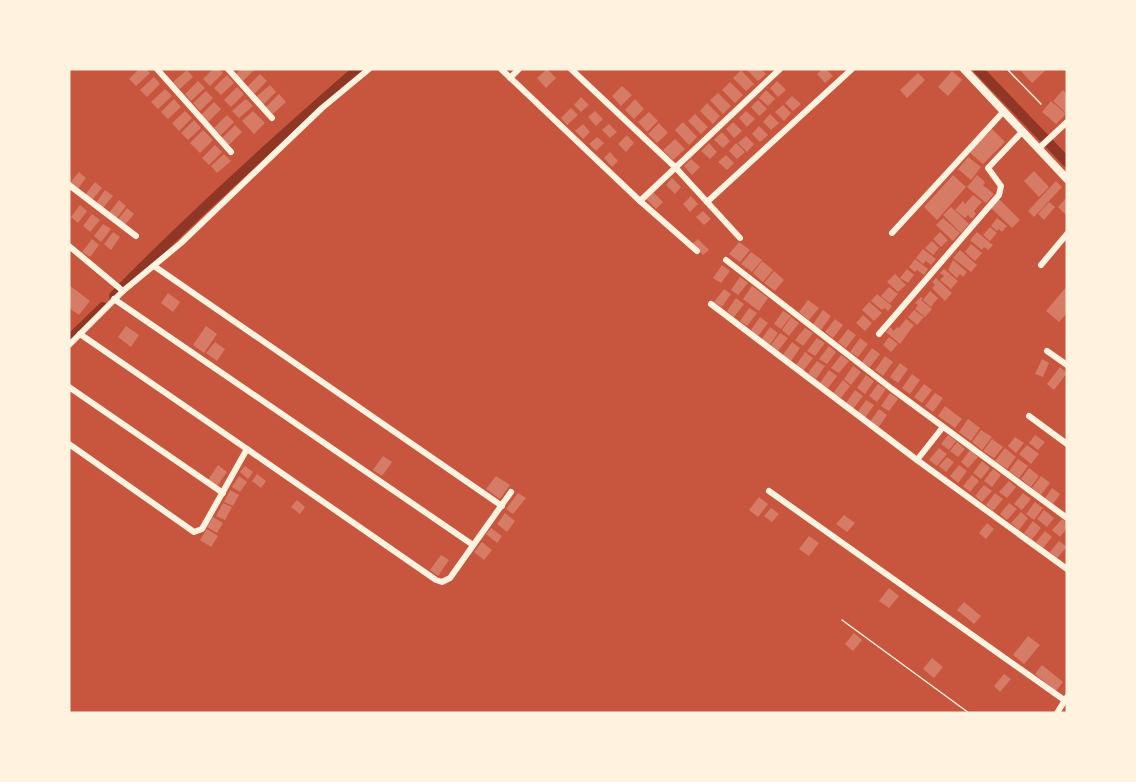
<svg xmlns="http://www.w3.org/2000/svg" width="1136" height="782" font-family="Overpass,sans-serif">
	<rect width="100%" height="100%" fill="#c8553d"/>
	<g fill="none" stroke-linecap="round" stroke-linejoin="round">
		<g stroke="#8f3625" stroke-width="10">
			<polyline points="978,69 1067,162"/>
			<path d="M114 296C192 216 274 142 358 69"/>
			<polyline points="69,340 103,307"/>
		</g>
	</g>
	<g fill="#d67c66">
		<polygon points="139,69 146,69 150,73 136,86 129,79"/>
		<polygon points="213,69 219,69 223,73 210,86 203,79"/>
		<polygon points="241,69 255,69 242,82 235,75"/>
		<polygon points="547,69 556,78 546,88 537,78"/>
		<polygon points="746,69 761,69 766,74 758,81"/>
		<polygon points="822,69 826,69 833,76 825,83 817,74"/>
		<polygon points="1019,69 1047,69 1032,83"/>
		<polygon points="187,70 193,77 180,89 173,82"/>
		<polygon points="741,70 754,84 746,91 733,78"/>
		<polygon points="952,71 962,80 948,96 938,87"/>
		<polygon points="918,73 925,80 907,98 900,90"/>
		<polygon points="260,74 267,81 254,94 247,87"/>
		<polygon points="227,75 234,83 221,95 214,88"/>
		<polygon points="154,77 160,84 147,97 140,90"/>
		<polygon points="198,81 205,88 191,101 185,94"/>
		<polygon points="777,81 786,90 778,97 770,88"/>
		<polygon points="730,82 743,95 735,103 722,90"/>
		<polygon points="270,85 276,92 263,105 256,97"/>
		<polygon points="622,86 632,95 621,106 612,96"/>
		<polygon points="237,87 244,94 231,107 224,100"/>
		<polygon points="165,89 172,96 158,109 151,102"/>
		<polygon points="766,90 775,99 768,106 759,98"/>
		<polygon points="1063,90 1067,94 1067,114 1053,101"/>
		<polygon points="206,91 213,98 200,111 193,103"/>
		<polygon points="718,93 731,106 723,114 710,100"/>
		<polygon points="279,94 286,102 273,114 266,107"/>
		<polygon points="792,96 801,104 793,111 785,103"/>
		<polygon points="581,97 589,105 581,112 574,105"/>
		<polygon points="174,99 181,107 168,119 161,112"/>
		<polygon points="246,99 253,106 239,118 232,111"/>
		<polygon points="635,99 644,109 634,119 625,110"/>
		<polygon points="758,100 767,109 759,116 751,107"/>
		<polygon points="1051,101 1066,114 1056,124 1042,112"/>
		<polygon points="214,102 221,109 208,122 201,115"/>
		<polygon points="707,103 720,116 713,124 700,111"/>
		<polygon points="783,105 791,113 784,121 775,112"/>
		<polygon points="571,108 578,115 567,125 561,118"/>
		<polygon points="185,111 192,118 179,131 172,123"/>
		<polygon points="253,111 265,123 254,134 242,121"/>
		<polygon points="595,111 603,119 596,126 588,117"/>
		<polygon points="746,111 755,119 747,127 739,118"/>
		<polygon points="649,112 658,121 647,132 638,122"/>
		<polygon points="695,114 708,127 701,134 688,121"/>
		<polygon points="770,114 779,123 771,130 763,122"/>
		<polygon points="227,115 234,122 221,135 214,128"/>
		<polygon points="194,120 201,128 188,140 181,133"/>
		<polygon points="683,122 697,137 689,145 675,130"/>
		<polygon points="733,122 742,131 734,138 726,129"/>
		<polygon points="659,123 668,133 657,143 648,134"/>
		<polygon points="583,124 590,132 583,139 575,131"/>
		<polygon points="609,124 617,132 610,138 602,130"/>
		<polygon points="235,125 242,132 229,145 222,138"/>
		<polygon points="759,126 768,135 760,142 752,134"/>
		<polygon points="992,129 1005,142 983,164 969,152"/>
		<polygon points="203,130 213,140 200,153 190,143"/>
		<polygon points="722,132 730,141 723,148 714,140"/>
		<polygon points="627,135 634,143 626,152 618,144"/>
		<polygon points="746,136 754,144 747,152 738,143"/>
		<polygon points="597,137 604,143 596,151 589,144"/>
		<polygon points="675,139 685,149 673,160 663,150"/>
		<polygon points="709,143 717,152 710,159 701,151"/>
		<polygon points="736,143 745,152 737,159 729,151"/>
		<polygon points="215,145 222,152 209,165 202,158"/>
		<polygon points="610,152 618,161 612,167 604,158"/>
		<polygon points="224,154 231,161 217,173 211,166"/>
		<polygon points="726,155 734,163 727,170 718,162"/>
		<polygon points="968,157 981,167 971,180 958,169"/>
		<polygon points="691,159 700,167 692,175 684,166"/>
		<polygon points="1034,171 1049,187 1039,197 1024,181"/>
		<polygon points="79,172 86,178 77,190 69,184"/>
		<polygon points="953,175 966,187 937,220 924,207"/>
		<polygon points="977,175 985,182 983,185 994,194 986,203 967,187"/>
		<polygon points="672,178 681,187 675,194 666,185"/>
		<polygon points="1056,181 1062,187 1034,217 1028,211"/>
		<polygon points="95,182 102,188 92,200 85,195"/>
		<polygon points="105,190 113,196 103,208 96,203"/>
		<polygon points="653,192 663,202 656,209 646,199"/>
		<polygon points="973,195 982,202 974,211 976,214 972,219 968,215 965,218 955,210 963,201 965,204"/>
		<polygon points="691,196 698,204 690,212 683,204"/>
		<polygon points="1067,197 1067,216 1058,207"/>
		<polygon points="999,199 1020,220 1012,228 991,208"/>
		<polygon points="119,200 126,206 117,218 109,213"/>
		<polygon points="1049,202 1055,207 1044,220 1038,214"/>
		<polygon points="80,205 87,211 78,223 71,217"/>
		<polygon points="951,207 969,224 961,233 943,215"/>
		<polygon points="127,208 134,214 124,226 117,221"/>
		<polygon points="703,211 711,219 704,225 696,217"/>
		<polygon points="92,214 100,220 90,232 83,226"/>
		<polygon points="943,218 960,233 953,241 936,225"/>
		<polygon points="997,218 1007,226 1002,232 999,229 997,231 991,226"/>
		<polygon points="103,224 111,229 101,242 94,236"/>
		<polygon points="990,227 997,233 990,241 983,235"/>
		<polygon points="113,232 120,237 111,250 104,244"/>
		<polygon points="940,232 948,240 941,247 933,239"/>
		<polygon points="977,232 993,245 988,250 984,247 982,250 970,240"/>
		<polygon points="92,239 99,245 90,257 82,252"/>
		<polygon points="698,239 709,250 703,255 692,244"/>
		<polygon points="932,241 939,248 933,255 925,248"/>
		<polygon points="739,242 750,250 740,262 729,254"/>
		<polygon points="971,244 982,253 975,261 965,252"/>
		<polygon points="923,249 936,259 931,265 926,261 923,264 916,258"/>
		<polygon points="960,250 977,265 971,272 953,258"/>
		<polygon points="751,252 762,260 752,272 741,264"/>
		<polygon points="915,259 928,269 924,275 917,270 915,272 909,267"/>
		<polygon points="953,260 967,272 963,277 960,274 957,278 948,270"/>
		<polygon points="762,261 773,270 763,282 753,273"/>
		<polygon points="722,265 730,271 721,283 713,278"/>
		<polygon points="907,269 914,275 908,283 900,278"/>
		<polygon points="944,269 958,281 951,289 940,280 944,276 940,273"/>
		<polygon points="774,271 784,280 775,291 764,283"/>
		<polygon points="895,274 906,285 898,292 887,282"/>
		<polygon points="740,277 748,283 738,295 731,290"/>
		<polygon points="936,278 952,293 945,301 932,288 935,285 932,282"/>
		<polygon points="69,285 90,301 79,315 69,308"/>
		<polygon points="752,286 768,298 759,311 743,299"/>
		<polygon points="1067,286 1067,313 1059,322 1046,311"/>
		<polygon points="889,287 898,294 890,303 881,296"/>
		<polygon points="724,289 731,294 722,307 714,302"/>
		<polygon points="930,291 938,298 931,307 923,300"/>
		<polygon points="168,293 180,302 173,312 161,303"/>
		<polygon points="877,294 892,306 888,311 885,308 882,310 871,301"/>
		<polygon points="921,297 923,299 921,300 932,309 925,317 915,309 918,305 915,303"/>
		<polygon points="736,298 744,304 734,317 727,311"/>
		<polygon points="808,300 819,308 809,320 799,312"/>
		<polygon points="869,302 882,313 874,321 862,310"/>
		<polygon points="749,308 757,313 747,326 740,321"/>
		<polygon points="823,310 831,316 821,330 813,324"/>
		<polygon points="914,310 924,317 917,325 908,317"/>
		<polygon points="783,311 791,316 781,329 774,324"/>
		<polygon points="863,315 872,323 865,331 856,323"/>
		<polygon points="760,317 768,323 758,336 751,330"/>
		<polygon points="791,317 799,323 789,336 782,330"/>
		<polygon points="835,319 843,325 833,338 825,332"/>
		<polygon points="906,319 914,325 900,344 886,332 890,327 894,331 897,327 899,328"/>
		<polygon points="126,326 139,335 131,347 118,337"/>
		<polygon points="206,326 217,334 204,353 193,345"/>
		<polygon points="770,327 778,333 769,346 761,340"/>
		<polygon points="805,328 813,333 803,346 795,340"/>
		<polygon points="848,329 856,335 846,348 838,342"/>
		<polygon points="780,333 788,338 778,351 771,345"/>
		<polygon points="889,337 898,344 891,352 883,345"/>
		<polygon points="817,338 825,343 815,356 807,351"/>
		<polygon points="860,338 868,344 858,357 850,352"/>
		<polygon points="215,342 225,349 217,361 206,353"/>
		<polygon points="792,342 800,348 791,361 783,355"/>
		<polygon points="829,346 836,352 827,364 819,359"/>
		<polygon points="872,348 880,354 870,367 862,362"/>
		<polygon points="805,352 813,358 803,371 796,365"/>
		<polygon points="841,355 849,361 839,373 831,368"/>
		<polygon points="885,356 893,362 883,376 875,370"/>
		<polygon points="1042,359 1049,363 1043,377 1035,374"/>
		<polygon points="817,361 825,366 816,379 808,373"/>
		<polygon points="900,363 908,369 898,383 890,377"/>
		<polygon points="853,366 861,372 851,385 844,379"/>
		<polygon points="1060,367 1067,373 1054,390 1047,384"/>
		<polygon points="829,370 837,376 828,388 820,383"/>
		<polygon points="912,374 920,380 910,394 902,388"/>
		<polygon points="866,375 874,381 865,394 857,388"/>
		<polygon points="843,380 850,386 841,398 833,393"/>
		<polygon points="878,384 886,389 877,402 869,396"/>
		<polygon points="924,384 932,390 922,403 914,397"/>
		<polygon points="855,390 863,396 853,409 846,403"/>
		<polygon points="890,393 898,399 889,411 881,406"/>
		<polygon points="935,393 943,398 933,412 925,406"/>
		<polygon points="866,400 874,405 865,418 857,413"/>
		<polygon points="945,406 962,419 955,428 938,416"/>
		<polygon points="879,409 887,415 878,428 870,422"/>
		<polygon points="968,419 980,428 971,441 959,432"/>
		<polygon points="981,430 992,437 982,450 972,442"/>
		<polygon points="948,435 956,441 949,450 941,444"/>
		<polygon points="1035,435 1045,442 1038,450 1029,443"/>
		<polygon points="1015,437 1024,443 1016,453 1008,446"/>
		<polygon points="992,439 1003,447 994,458 983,451"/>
		<polygon points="957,442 965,449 958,457 950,451"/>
		<polygon points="1027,445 1039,454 1031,464 1019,454"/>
		<polygon points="939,448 947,454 937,466 929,460"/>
		<polygon points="1005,448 1016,457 1007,469 995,461"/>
		<polygon points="970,450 978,457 968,468 961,462"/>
		<polygon points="383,456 392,462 382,476 373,470"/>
		<polygon points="947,457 954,462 946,472 939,466"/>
		<polygon points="1018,459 1028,466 1019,478 1009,471"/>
		<polygon points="982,461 990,468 981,479 973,473"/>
		<polygon points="218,465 227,472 217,486 208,480"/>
		<polygon points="959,465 967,471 958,483 950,476"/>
		<polygon points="245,466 253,472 248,479 240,472"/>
		<polygon points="1029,468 1039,476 1031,487 1021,479"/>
		<polygon points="993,469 1001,475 992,487 984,481"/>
		<polygon points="257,474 266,481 261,488 252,481"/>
		<polygon points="972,475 979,481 970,492 963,486"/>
		<polygon points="239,476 247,482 240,492 232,487"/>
		<polygon points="496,476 510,485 500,499 486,489"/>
		<polygon points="1041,476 1050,483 1041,495 1032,488"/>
		<polygon points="1009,481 1016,487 1007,498 999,492"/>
		<polygon points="984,485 992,491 982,502 975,496"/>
		<polygon points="1052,488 1060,494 1053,504 1045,498"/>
		<polygon points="230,490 239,495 233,506 224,502"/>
		<polygon points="518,493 526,498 513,514 506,509"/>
		<polygon points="995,493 1003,499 993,511 986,505"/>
		<polygon points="1023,493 1031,499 1022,510 1014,504"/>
		<polygon points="759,497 768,504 758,517 749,510"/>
		<polygon points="297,500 305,507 300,514 291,507"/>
		<polygon points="1035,502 1043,508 1034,520 1026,514"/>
		<polygon points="223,503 232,507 225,520 216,516"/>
		<polygon points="1009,503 1017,509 1007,520 1000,514"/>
		<polygon points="771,508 779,514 772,522 764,516"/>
		<polygon points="1044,510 1054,518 1047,527 1037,519"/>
		<polygon points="1021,512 1028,518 1019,530 1011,523"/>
		<polygon points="505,513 515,521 507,532 497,524"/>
		<polygon points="844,515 855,523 847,532 836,524"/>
		<polygon points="213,517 223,523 217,533 207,527"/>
		<polygon points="1062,519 1067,523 1067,528 1060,537 1052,530"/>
		<polygon points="1033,521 1041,528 1032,539 1024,533"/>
		<polygon points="987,523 994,529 986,539 979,533"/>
		<polygon points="491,528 502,536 497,543 486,534"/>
		<polygon points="207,529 218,536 211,547 200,540"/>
		<polygon points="1045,531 1052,537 1043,548 1036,542"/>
		<polygon points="809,536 819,543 809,556 799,549"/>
		<polygon points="1059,541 1067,547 1057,558 1050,552"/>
		<polygon points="482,542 492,550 484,560 474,552"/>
		<polygon points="441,555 449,560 438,576 430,570"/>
		<polygon points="889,588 899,596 889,608 879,601"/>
		<polygon points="964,602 981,616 974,624 957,610"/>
		<polygon points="854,633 862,640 853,651 845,644"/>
		<polygon points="1028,636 1040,645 1024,664 1013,655"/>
		<polygon points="932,658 943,667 934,678 923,669"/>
		<polygon points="1042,665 1063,682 1056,691 1035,674"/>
		<polygon points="1004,674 1011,679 1000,692 994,686"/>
	</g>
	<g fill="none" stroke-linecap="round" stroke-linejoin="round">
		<g stroke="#fff3e0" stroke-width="1.5">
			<polyline points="1007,69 1041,104"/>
			<polyline points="842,620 969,713"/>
		</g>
		<g stroke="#fff3e0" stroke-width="6">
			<polyline points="157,69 231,152"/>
			<polyline points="228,69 272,118"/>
			<polyline points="501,69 640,201 780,69"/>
			<polyline points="571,69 676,168 740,238"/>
			<polyline points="510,78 519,69"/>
			<polyline points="1038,149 1067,122"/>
			<polyline points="69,185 136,236"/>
			<polyline points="640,201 697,251"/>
			<polyline points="707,202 852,69"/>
			<polyline points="892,233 1004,111"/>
			<polyline points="69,246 123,291"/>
			<polyline points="726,260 892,389 1067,518"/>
			<polyline points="1041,265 1067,234"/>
			<polyline points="154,266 502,506"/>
			<polyline points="114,299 473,545"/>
			<polyline points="711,304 917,460 1067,569"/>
			<polyline points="80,334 247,449"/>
			<polyline points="879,334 999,195 1001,186 988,168 1022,132"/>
			<polyline points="69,345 123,291 181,243 322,108 369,69"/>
			<polyline points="1047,351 1067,365"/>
			<polyline points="69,387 223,493"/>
			<polyline points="1029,416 1067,444"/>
			<polyline points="69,444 194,532 202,529 247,449 436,580 442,582 450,578 511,492"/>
			<polyline points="917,460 943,427"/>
			<polyline points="769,491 1067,702"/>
			<polyline points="1057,713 1067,697"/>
		</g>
		<polyline stroke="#fff3e0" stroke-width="8" points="964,69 1067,179"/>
	</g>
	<rect width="1136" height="782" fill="none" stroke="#fff3e0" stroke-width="141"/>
</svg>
